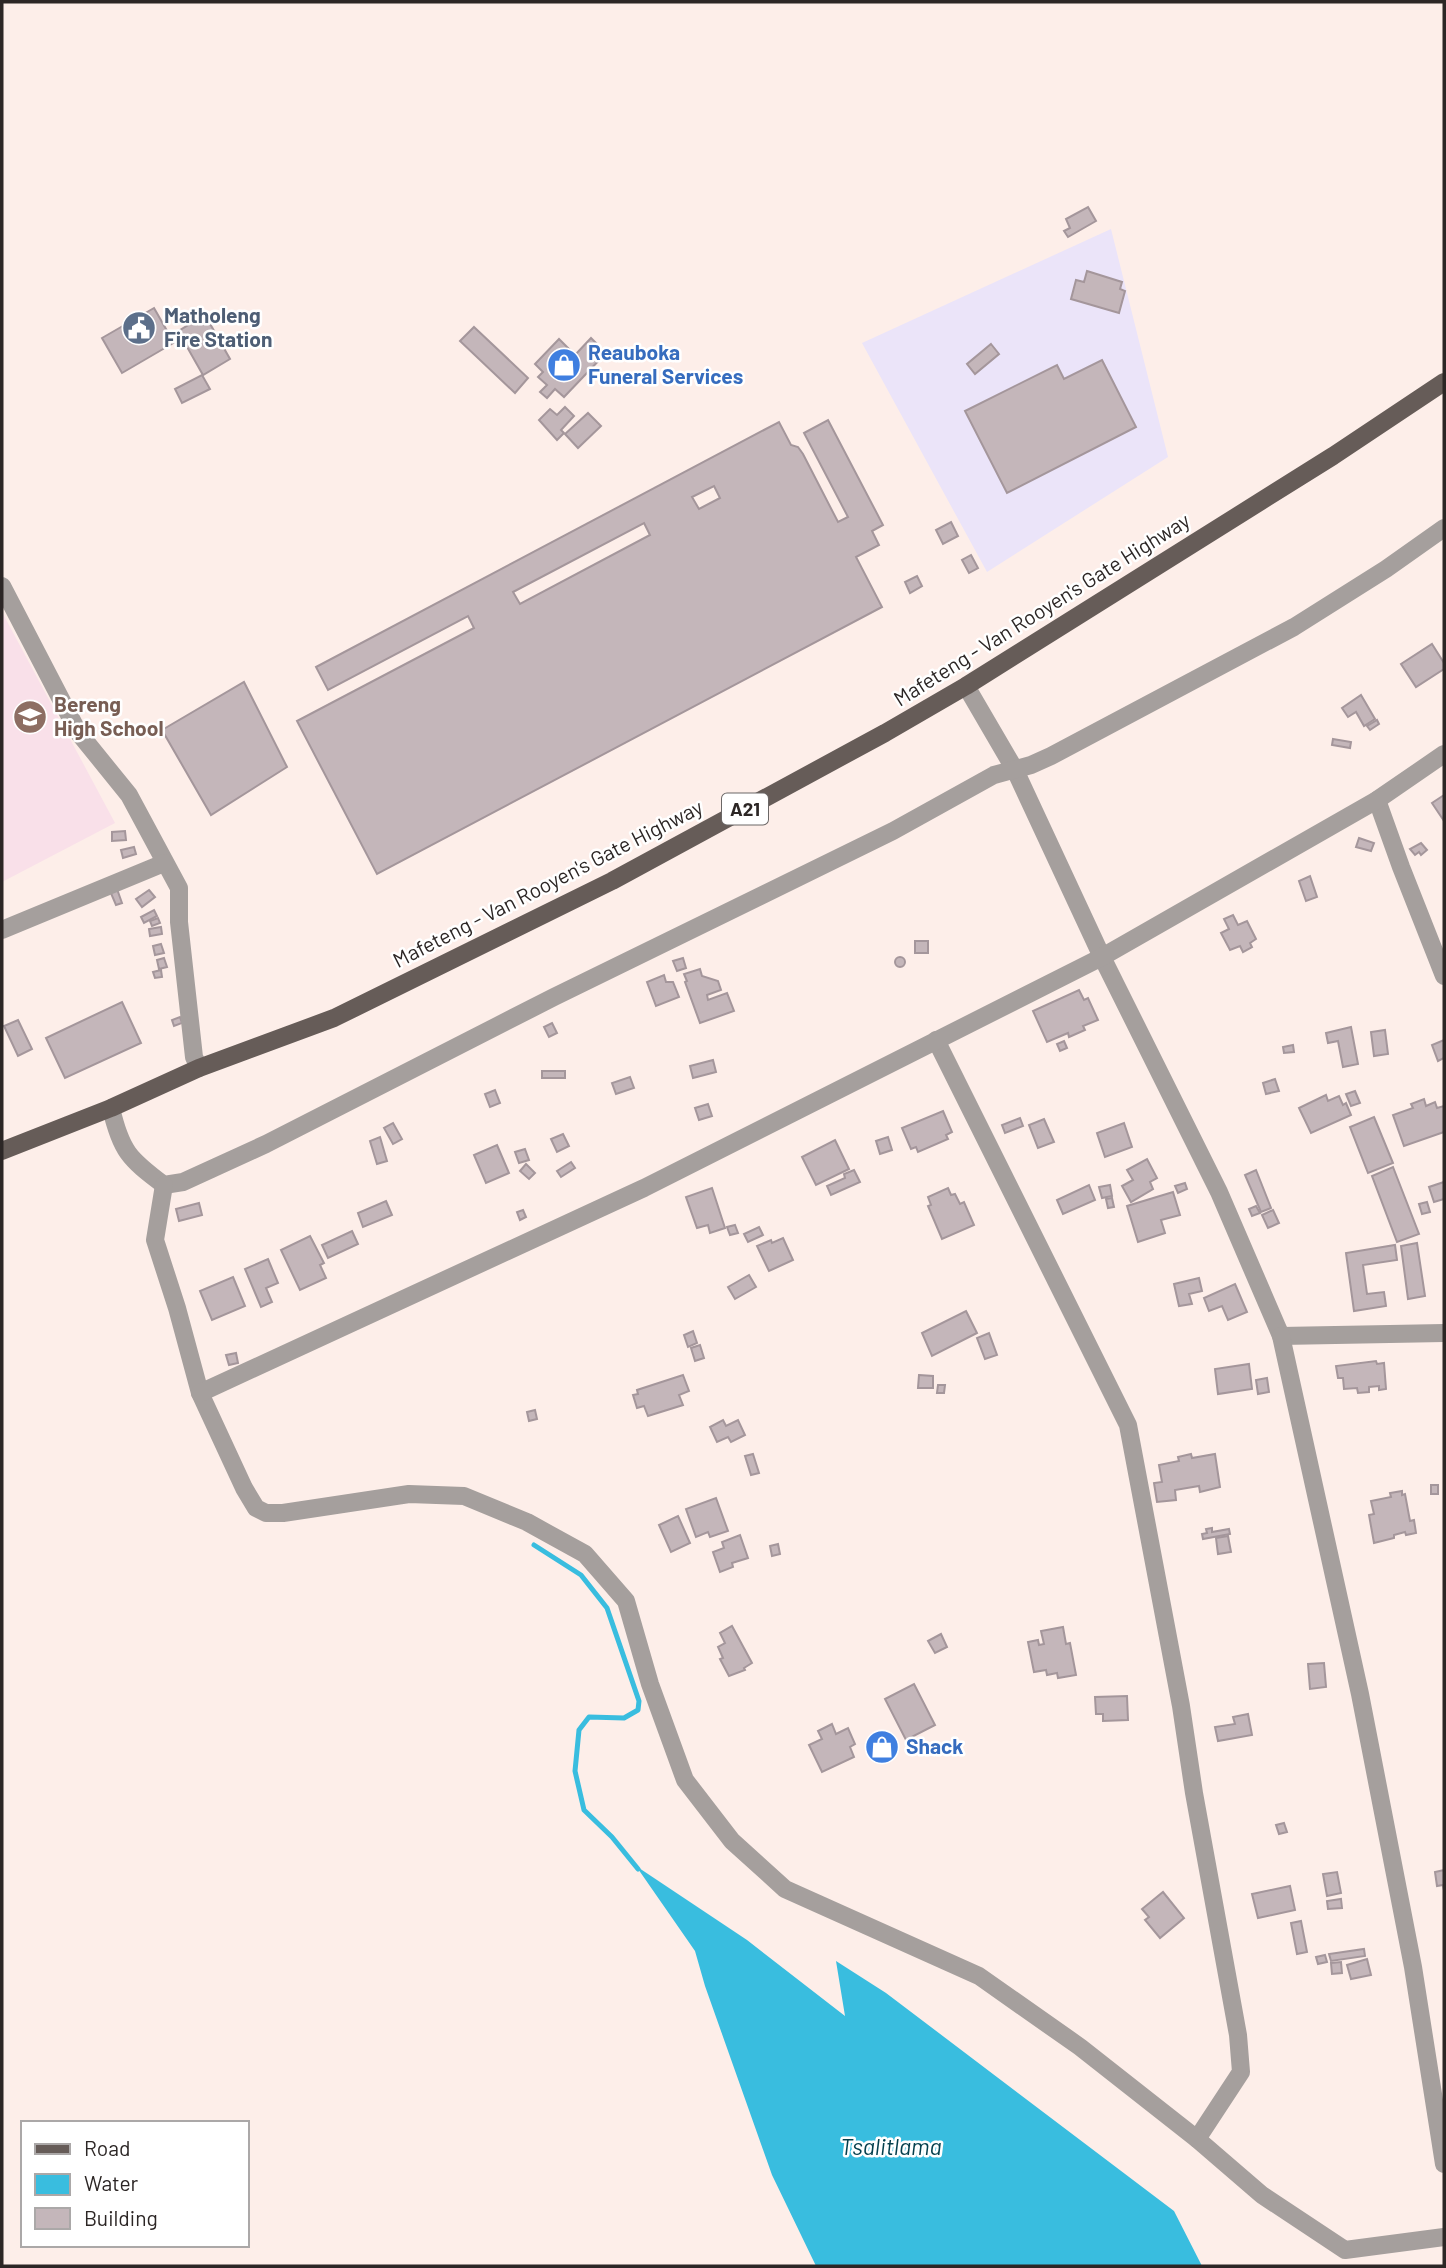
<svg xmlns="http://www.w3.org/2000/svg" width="1446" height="2268" font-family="Barlow,sans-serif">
	<rect width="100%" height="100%" fill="#fdeee9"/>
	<polygon fill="#ebe4f9" points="1111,229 1168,457 987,572 862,343"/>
	<polygon fill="#f9e0e9" points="2,612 115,823 2,882"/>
	<polygon fill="#39bddf" points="636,1866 747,1940 845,2016 836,1961 886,1993 1174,2211 1202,2266 816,2266 772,2175 705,1986 695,1951"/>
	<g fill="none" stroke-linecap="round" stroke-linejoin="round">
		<polyline stroke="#39bddf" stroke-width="5" points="534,1545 581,1575 607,1608 639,1701 638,1710 624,1718 589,1717 579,1730 575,1771 584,1810 612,1837 638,1869"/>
	</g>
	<g fill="#c4b6ba" stroke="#a4969b" stroke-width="2" fill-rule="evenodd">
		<polygon points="1088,207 1096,221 1068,237 1064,231 1070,228 1066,219"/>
		<polygon points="1087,271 1122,282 1120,289 1125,291 1119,313 1071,299 1076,280 1084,282"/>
		<polygon points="154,308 170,336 205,315 230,359 203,375 182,338 122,373 102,338"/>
		<polygon points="474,327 528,378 515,393 460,341"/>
		<polygon points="591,338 606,353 564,397 555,389 547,398 540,392 547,385 538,377 543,372 535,364 559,339 575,355"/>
		<polygon points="991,344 999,354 975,374 967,364"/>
		<polygon points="1102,360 1136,427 1007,493 965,411 1057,365 1064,379"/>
		<polygon points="202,375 210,389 182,403 175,389"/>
		<polygon points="565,407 574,416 561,430 564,433 557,440 539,420 550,409 557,415"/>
		<polygon points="588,413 601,426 578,448 565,434"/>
		<path d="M828 420 883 525 872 531 879 545 856 557 882 607 377 874 297 721 474 628 468 616 328 690 316 667 779 422 791 445 798 447 803 454 838 522 848 517 804 433ZM714 486 720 498 699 509 692 497ZM644 523 650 535 520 604 513 592Z"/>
		<polygon points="951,522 958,536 943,544 936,530"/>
		<polygon points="971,555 978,568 969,573 962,560"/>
		<polygon points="917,576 922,586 910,593 905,582"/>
		<polygon points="1432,644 1444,663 1444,669 1416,687 1401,664"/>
		<polygon points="244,682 287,767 211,815 162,730"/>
		<polygon points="1361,695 1375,719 1364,726 1356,712 1348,717 1342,708"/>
		<polygon points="1377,720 1379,724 1370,730 1367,726"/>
		<polygon points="1333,739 1351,742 1350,748 1332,745"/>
		<polygon points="1444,795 1444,821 1432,803"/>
		<polygon points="125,831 126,840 112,841 112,832"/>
		<polygon points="1359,838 1374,843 1371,851 1356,847"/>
		<polygon points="1421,843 1427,850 1421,855 1419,852 1415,855 1410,849"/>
		<polygon points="134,847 136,854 123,858 121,850"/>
		<polygon points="1310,876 1317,897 1306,901 1299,881"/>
		<polygon points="117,889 122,903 116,905 110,891"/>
		<polygon points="149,890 155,897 142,907 136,899"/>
		<polygon points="154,910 157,916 144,923 141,917"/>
		<polygon points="1233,915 1238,925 1247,921 1256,939 1250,943 1252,947 1243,952 1240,946 1230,950 1221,933 1229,929 1224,919"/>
		<polygon points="158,918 160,923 152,926 150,921"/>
		<polygon points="161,927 162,934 150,936 149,929"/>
		<rect x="915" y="941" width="13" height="12"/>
		<polygon points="161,944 164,953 155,955 153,946"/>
		<circle cx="900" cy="962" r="5"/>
		<polygon points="164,958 167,967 159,969 157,960"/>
		<polygon points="683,958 686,968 677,971 673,961"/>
		<polygon points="700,969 702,976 718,981 721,990 707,995 708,1000 727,993 734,1011 700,1023 685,982 687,981 684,974"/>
		<polygon points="161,970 162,977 155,978 153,972"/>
		<polygon points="664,975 666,982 673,982 679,997 656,1006 647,982"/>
		<polygon points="1079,990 1084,1000 1088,998 1098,1020 1083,1026 1085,1030 1069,1037 1068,1033 1047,1042 1033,1011"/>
		<polygon points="122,1002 141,1043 65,1078 46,1038"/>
		<polygon points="180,1017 182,1023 174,1026 172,1020"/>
		<polygon points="18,1020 32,1049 18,1056 4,1026"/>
		<polygon points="552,1023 557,1033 549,1037 544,1027"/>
		<polygon points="1351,1027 1358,1064 1343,1067 1338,1041 1328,1043 1326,1033"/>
		<polygon points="1385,1030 1388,1054 1374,1056 1371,1032"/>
		<polygon points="1444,1040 1444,1058 1438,1061 1432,1045"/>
		<polygon points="1064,1041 1067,1048 1060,1051 1057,1044"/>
		<polygon points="1293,1045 1294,1052 1284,1053 1283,1047"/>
		<polygon points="713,1060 716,1072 693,1078 690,1066"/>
		<rect x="542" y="1071" width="23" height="7"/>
		<polygon points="630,1077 634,1088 616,1094 612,1083"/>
		<polygon points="1275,1079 1279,1091 1266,1094 1263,1083"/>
		<polygon points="495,1090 500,1103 490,1107 485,1094"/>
		<polygon points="1355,1091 1360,1103 1351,1106 1346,1094"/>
		<polygon points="1326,1095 1328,1101 1339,1096 1343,1105 1346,1103 1351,1115 1311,1133 1299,1108"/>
		<polygon points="1424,1099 1426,1106 1435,1102 1437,1108 1444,1106 1444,1132 1404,1146 1393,1115 1413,1108 1411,1104"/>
		<polygon points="708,1104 712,1116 699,1120 695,1108"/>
		<polygon points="943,1111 952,1132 946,1135 948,1139 918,1152 916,1147 911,1149 902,1128"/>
		<polygon points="1374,1117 1393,1163 1368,1173 1350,1127"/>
		<polygon points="1020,1118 1023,1126 1005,1133 1002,1125"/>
		<polygon points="1044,1119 1054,1142 1038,1148 1029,1125"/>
		<polygon points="393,1123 402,1139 393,1144 384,1128"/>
		<polygon points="1124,1123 1132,1147 1105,1157 1097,1133"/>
		<polygon points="563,1134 569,1146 557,1152 551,1139"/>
		<polygon points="380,1137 387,1161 377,1164 370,1141"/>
		<polygon points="888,1137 892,1150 880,1154 876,1141"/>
		<polygon points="835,1140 849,1169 816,1185 802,1157"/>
		<polygon points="497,1145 509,1173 486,1183 474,1155"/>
		<polygon points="525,1149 529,1160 519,1163 515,1152"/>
		<polygon points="1147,1159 1157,1178 1150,1182 1153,1189 1131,1202 1122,1186 1133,1180 1127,1170"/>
		<polygon points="571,1162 575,1168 561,1177 557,1171"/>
		<polygon points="526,1164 535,1173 529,1179 520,1171"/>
		<polygon points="1393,1167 1419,1234 1397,1242 1372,1176"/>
		<polygon points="854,1170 860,1182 831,1195 827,1186 845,1178 844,1174"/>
		<polygon points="1256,1170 1271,1208 1261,1212 1245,1175"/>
		<polygon points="1444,1182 1444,1199 1434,1202 1429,1187"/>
		<polygon points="1185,1183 1187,1189 1178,1193 1175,1186"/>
		<polygon points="1089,1185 1095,1200 1063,1214 1057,1200"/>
		<polygon points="1110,1185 1112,1196 1102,1198 1099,1187"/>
		<polygon points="712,1188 725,1228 710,1233 708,1225 697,1228 686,1197"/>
		<polygon points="948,1188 951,1195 955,1194 960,1204 964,1202 974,1225 942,1239 928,1206 931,1205 928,1197"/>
		<polygon points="1173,1192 1180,1215 1161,1220 1165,1233 1138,1242 1127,1206"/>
		<polygon points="1112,1198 1114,1207 1108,1208 1106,1199"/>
		<polygon points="386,1201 392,1215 363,1227 358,1213"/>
		<polygon points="1427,1202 1430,1212 1422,1214 1419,1204"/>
		<polygon points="199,1203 202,1215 179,1221 176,1209"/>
		<polygon points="1256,1206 1260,1213 1252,1216 1249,1209"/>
		<polygon points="523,1210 526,1217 520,1220 517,1212"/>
		<polygon points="1273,1210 1279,1223 1268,1228 1262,1215"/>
		<polygon points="735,1225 738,1233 730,1235 727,1227"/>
		<polygon points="759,1227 763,1235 748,1242 744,1234"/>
		<polygon points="352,1231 358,1244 328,1258 322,1245"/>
		<polygon points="310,1236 324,1263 320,1265 326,1278 300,1290 281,1250"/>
		<polygon points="783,1238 793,1260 769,1271 757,1246 771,1240 772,1243"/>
		<polygon points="1417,1243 1425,1296 1408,1299 1401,1246"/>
		<polygon points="1395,1245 1397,1260 1363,1265 1367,1294 1384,1292 1386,1306 1354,1311 1346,1253"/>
		<polygon points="268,1259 278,1283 266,1288 272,1302 261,1307 245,1269"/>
		<polygon points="749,1275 756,1287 735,1299 728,1287"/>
		<polygon points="233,1277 245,1306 212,1320 200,1291"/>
		<polygon points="1199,1278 1202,1291 1189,1294 1192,1304 1179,1306 1174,1284"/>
		<polygon points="1235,1284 1247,1312 1228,1320 1222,1306 1209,1311 1204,1298"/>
		<polygon points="966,1311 977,1333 932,1356 922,1333"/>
		<polygon points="693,1331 697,1343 688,1347 684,1335"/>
		<polygon points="989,1333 997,1355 985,1359 977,1338"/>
		<polygon points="700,1345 704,1358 695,1361 691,1348"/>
		<polygon points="236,1353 238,1363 229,1365 226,1355"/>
		<polygon points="1376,1361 1377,1364 1384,1363 1386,1389 1379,1390 1379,1386 1369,1387 1369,1392 1358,1393 1357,1388 1344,1389 1343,1378 1338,1378 1336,1366"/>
		<polygon points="1249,1364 1252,1389 1218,1394 1215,1369"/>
		<polygon points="683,1375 689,1391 679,1395 683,1405 648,1416 644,1406 637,1408 633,1395 638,1394 637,1390"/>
		<polygon points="919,1375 933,1376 933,1388 918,1388"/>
		<polygon points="1267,1378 1269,1392 1258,1394 1256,1380"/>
		<polygon points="938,1385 945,1385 944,1393 937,1393"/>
		<polygon points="535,1410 537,1419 529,1421 527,1412"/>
		<polygon points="723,1420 726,1426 738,1420 745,1435 731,1442 728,1437 717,1442 710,1427"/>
		<polygon points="753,1454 759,1473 751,1475 745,1456"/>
		<polygon points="1191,1454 1192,1458 1215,1454 1220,1487 1200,1492 1199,1486 1175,1490 1176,1500 1157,1502 1154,1483 1162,1482 1159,1465 1179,1461 1178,1457"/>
		<rect x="1431" y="1485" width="7" height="9"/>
		<polygon points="1402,1491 1402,1495 1405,1494 1410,1521 1414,1520 1416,1533 1406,1535 1405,1532 1394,1535 1394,1538 1374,1543 1369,1515 1374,1514 1371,1501 1391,1497 1390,1493"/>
		<polygon points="716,1498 728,1531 710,1537 708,1532 696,1537 686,1509"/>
		<polygon points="678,1516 690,1543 671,1552 659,1525"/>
		<polygon points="1212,1528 1212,1532 1229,1529 1230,1534 1203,1539 1202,1534 1207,1533 1206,1529"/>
		<polygon points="740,1535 748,1558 732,1563 733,1567 720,1572 713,1552 724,1548 722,1542"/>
		<polygon points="1228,1536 1231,1552 1218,1554 1216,1538"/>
		<polygon points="778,1544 780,1554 772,1556 770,1546"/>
		<polygon points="732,1626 752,1663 744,1668 745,1670 729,1676 720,1659 723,1658 718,1647 725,1643 720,1633"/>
		<polygon points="1063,1627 1066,1644 1070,1643 1076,1675 1058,1678 1057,1673 1047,1675 1046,1670 1034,1672 1028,1642 1038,1640 1039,1645 1044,1644 1041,1631"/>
		<polygon points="941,1634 947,1647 935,1653 928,1641"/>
		<polygon points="1324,1663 1326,1687 1310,1689 1308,1664"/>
		<polygon points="914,1684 935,1725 906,1740 885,1699"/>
		<polygon points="1127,1696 1128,1720 1103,1721 1103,1714 1096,1714 1095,1697"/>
		<polygon points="1248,1714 1252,1735 1218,1741 1215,1727 1235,1724 1233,1717"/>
		<polygon points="832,1724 836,1734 848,1728 855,1744 850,1747 854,1757 822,1772 809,1745 822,1739 818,1731"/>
		<polygon points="883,1740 889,1750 880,1754 876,1744"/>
		<polygon points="1284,1823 1287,1832 1279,1834 1276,1825"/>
		<polygon points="1444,1870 1444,1890 1443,1885 1437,1886 1435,1872"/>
		<polygon points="1337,1872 1341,1893 1327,1896 1323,1874"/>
		<polygon points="1290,1886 1295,1910 1258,1918 1252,1894"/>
		<polygon points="1163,1892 1184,1918 1160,1938 1145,1920 1149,1917 1142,1909"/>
		<polygon points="1341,1899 1342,1908 1328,1909 1327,1901"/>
		<polygon points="1301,1921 1307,1952 1297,1954 1291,1923"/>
		<polygon points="1364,1949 1365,1956 1331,1961 1329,1954"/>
		<polygon points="1325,1955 1327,1962 1318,1964 1316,1957"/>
		<polygon points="1367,1959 1371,1975 1351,1979 1347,1965"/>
		<polygon points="1341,1962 1342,1973 1332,1974 1331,1963"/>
	</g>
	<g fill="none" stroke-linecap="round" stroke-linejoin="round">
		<g stroke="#a59f9d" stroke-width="18">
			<polyline points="2,586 78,732 129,795 179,888 179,922 194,1057 199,1068"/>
			<polyline points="966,686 1015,770 1102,957 1219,1192 1281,1336 1444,1333"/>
			<polyline points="1377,800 1401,867 1444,976"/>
			<polyline points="2,930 164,863"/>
			<polyline points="936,1040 1128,1425 1181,1706 1194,1793 1238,2035 1241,2072 1197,2139"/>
			<path d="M111 1108C121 1151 129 1159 164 1185L183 1182 266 1144 554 997 893 831 994 775 1031 765 1051 756 1294 627 1386 569 1444 528"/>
			<polyline points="164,1185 155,1240 177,1308 200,1393 244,1488 256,1508 266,1513 283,1513 409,1494 464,1496 527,1522 585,1554 626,1601 650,1684 685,1780 732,1841 785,1889 979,1976 1080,2047 1197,2139 1262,2195 1345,2250 1444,2237"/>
			<polyline points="1281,1336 1360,1694 1413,1967 1444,2164"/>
			<polyline points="200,1393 644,1188 1102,957 1377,800 1444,754"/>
		</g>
		<polyline stroke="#665c58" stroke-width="18" points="2,1151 111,1108 199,1068 334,1018 612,881 885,733 966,686 1333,456 1444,382"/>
	</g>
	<defs>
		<g id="civic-disc" transform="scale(1.75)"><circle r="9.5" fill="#5c6f8a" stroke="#fff"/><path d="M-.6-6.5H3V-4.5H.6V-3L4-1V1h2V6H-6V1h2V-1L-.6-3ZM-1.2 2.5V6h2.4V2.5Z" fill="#fff"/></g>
		<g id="shop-disc" transform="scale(1.75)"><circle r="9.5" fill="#3f7fe0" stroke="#fff"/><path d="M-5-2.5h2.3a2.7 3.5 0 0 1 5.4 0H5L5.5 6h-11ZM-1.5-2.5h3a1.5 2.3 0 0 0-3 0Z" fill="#fff"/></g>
		<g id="school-disc" transform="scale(1.75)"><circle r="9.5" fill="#8d6e63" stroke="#fff"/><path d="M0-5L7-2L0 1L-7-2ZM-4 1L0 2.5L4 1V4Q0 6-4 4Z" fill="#fff"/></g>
	</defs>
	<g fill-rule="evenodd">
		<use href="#civic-disc" x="139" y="328"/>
		<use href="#shop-disc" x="564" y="365"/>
		<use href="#school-disc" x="30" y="717"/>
		<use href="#shop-disc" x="882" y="1747"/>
	</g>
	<g text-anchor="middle" stroke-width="5" stroke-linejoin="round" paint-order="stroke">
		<rect fill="#fff" stroke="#6b6766" stroke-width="2" x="722" y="793.5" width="46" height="31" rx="5"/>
		<g font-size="19" font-weight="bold" fill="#2c2625">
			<text x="745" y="816">A21</text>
		</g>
		<g font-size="21" font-weight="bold" fill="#4e5e75" stroke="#fff" text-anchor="start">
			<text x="164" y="323">Matholeng<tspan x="164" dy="24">Fire Station</tspan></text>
		</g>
		<g font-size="21" font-weight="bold" fill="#366cbe" stroke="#fff" text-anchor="start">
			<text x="588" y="360">Reauboka<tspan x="588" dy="24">Funeral Services</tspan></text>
			<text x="906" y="1754">Shack</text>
		</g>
		<g font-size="21" fill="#2c2625" stroke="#fff">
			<text transform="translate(1042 610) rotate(-32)" y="7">Mafeteng - Van Rooyen's Gate Highway</text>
			<text transform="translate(548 884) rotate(-27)" y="7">Mafeteng - Van Rooyen's Gate Highway</text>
		</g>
		<g font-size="21" font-weight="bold" fill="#785e54" stroke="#fff" text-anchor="start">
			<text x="54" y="712">Bereng<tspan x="54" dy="24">High School</tspan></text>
		</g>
		<g font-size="23" font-style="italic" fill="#033f4d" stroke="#fff">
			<text x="891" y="2155">Tsalitlama</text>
		</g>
	</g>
	<rect width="1446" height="2268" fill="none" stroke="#2c2625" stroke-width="7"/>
	<rect x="21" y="2121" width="228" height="126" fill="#ffffff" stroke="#aba8a8" stroke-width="2"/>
	<rect x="35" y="2144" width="35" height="10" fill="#665c58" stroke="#aba8a8" stroke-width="2"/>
	<text x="84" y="2156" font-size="21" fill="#2c2625">Road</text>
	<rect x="35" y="2174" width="35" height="21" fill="#39bddf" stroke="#aba8a8" stroke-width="2"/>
	<text x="84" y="2191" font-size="21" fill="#2c2625">Water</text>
	<rect x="35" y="2208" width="35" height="21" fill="#c4b6ba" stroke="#aba8a8" stroke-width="2"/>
	<text x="84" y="2226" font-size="21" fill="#2c2625">Building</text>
</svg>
